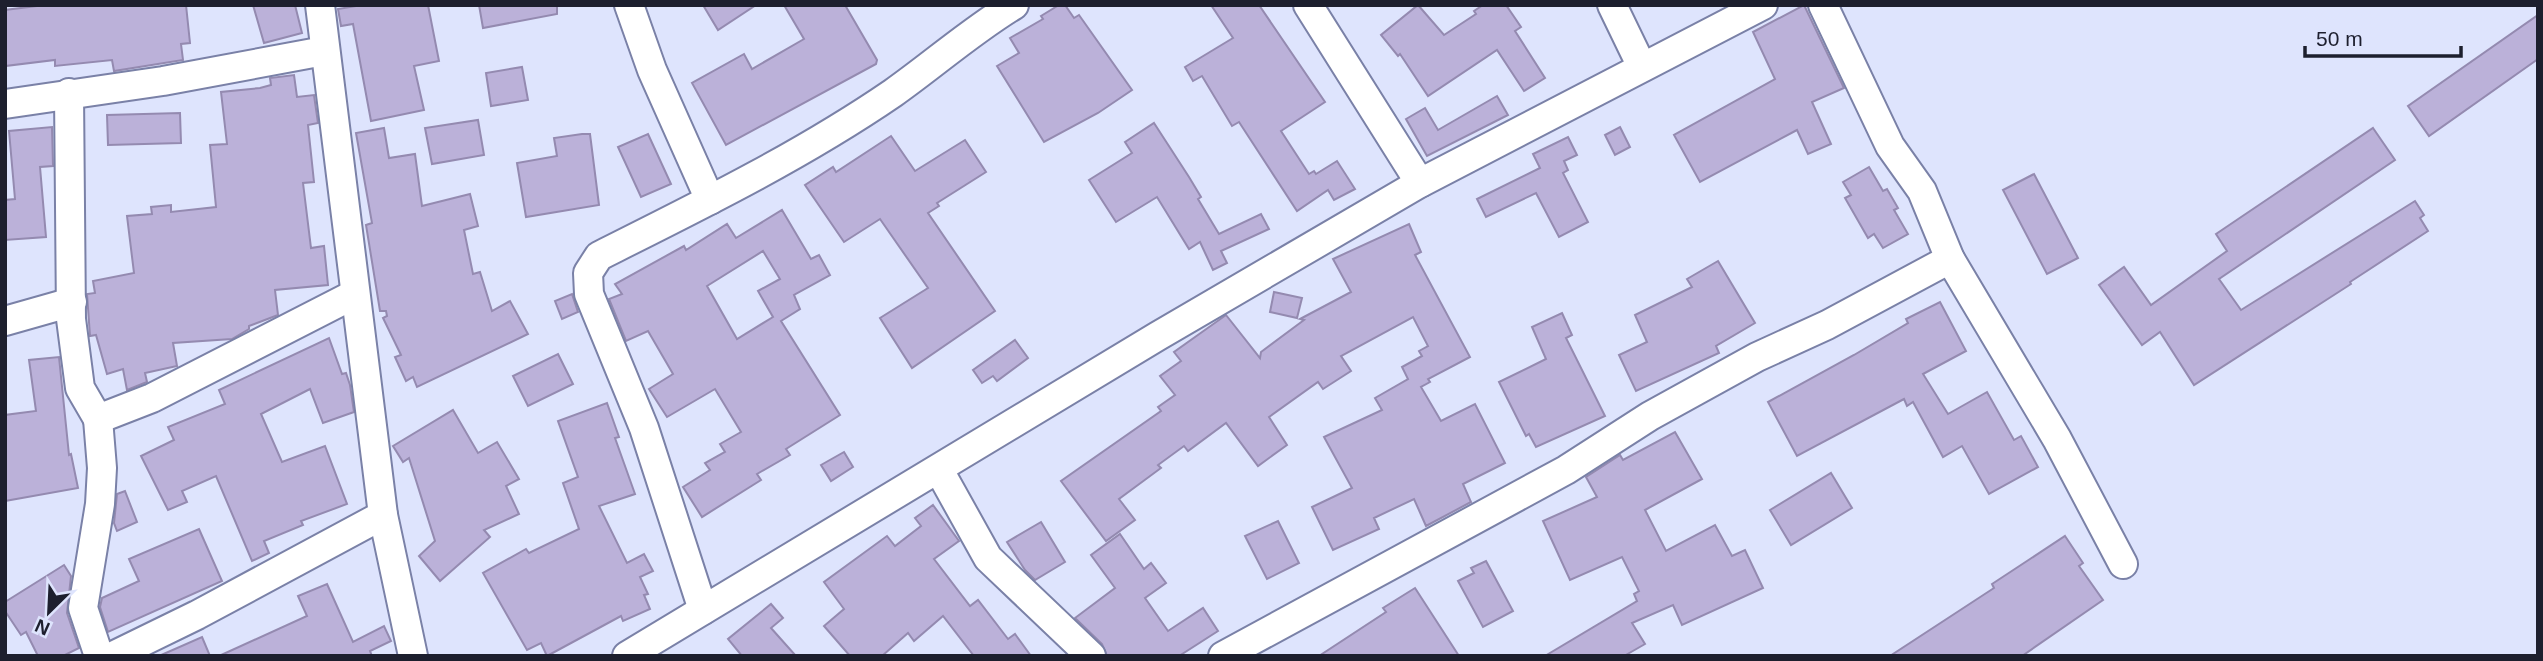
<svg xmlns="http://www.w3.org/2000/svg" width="2543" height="661" font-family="Arial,sans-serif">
	<rect width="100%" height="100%" fill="#dee4fd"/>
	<g fill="#bbb1d9" stroke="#948ab0" stroke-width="2" fill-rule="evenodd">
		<polygon points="45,5 186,5 190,43 181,44 183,60 114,71 112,60 55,66 55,60 5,66 5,10"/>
		<polygon points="253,5 295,5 302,33 264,43"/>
		<polygon points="362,5 428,5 439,61 414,66 424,110 371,121 353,24 341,26 338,9"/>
		<polygon points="479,5 557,5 557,14 483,28"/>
		<polygon points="703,5 756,5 718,30"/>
		<polygon points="784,5 845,5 877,60 876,64 726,145 692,83 744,54 752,69 804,39"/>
		<polygon points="1059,5 1065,5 1074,18 1079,15 1132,90 1098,113 1044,142 997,66 1019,53 1010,38 1043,19 1041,16"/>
		<polygon points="1211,5 1259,5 1325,102 1281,131 1309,174 1314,171 1316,174 1337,161 1355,189 1334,200 1328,190 1297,211 1239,122 1232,126 1202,76 1193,81 1185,67 1233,38"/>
		<polygon points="1418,5 1444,35 1476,14 1474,11 1483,5 1506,5 1521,27 1515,31 1545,78 1524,91 1497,50 1428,96 1400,54 1398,56 1381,35"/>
		<polygon points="1804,5 1844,88 1812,102 1831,144 1808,154 1797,130 1700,182 1674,135 1775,79 1753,32"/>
		<polygon points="2538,15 2538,59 2429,136 2408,106"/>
		<polygon points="522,67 528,100 491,106 486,73"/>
		<polygon points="294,75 297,97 314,95 318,123 308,125 314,182 303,183 311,248 324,246 328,285 275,290 278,315 249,326 249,329 232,339 173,343 177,366 145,373 147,382 127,390 123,369 107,374 96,335 90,336 87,294 95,293 93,281 134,273 127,216 152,214 151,207 171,205 171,212 216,207 210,145 227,144 221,92 260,88 271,85 270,78"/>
		<polygon points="1497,96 1508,115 1427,156 1406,119 1425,108 1438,130"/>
		<polygon points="180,113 181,143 108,145 107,115"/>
		<polygon points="478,120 484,155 432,164 425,128"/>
		<polygon points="1154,123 1189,177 1201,197 1198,199 1219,234 1261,214 1269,229 1221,251 1227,263 1213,270 1200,242 1189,249 1157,197 1116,222 1089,180 1132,153 1125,142"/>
		<polygon points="52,127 53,166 40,167 46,237 5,240 5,200 15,199 9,131"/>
		<polygon points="1620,127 1630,147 1615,155 1605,135"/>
		<polygon points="384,128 389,158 415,154 422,206 470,194 478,226 464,230 473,274 480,272 492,311 510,301 528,334 417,387 413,377 406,381 395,357 401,355 383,318 387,316 386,311 380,311 366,225 372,223 356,133"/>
		<polygon points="2373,128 2395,160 2219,279 2241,310 2415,201 2424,215 2420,218 2428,231 2350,282 2351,284 2194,385 2160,332 2142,345 2099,285 2124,267 2151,305 2227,251 2216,234"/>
		<polygon points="582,134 590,134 599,205 526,217 517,163 557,156 554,138"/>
		<polygon points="648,134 671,184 641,197 618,147"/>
		<polygon points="891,136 915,171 965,140 986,172 937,203 939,206 928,213 995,311 912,368 880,318 928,288 880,219 844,242 805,185 833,167 836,172"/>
		<polygon points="1568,137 1577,155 1564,161 1568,170 1563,173 1588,222 1559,237 1536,193 1486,217 1477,199 1540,168 1533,154"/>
		<polygon points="1869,167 1883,191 1887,189 1898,208 1894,210 1908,234 1883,248 1874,234 1868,238 1845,198 1851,195 1843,182"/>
		<polygon points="2034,174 2078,258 2047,274 2003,190"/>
		<path d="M782 210 811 259 819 255 830 275 794 295 800 309 781 321 840 415 786 449 790 455 757 474 761 480 702 517 683 487 710 470 705 463 725 452 720 444 741 432 715 389 667 417 649 389 673 374 648 331 626 341 609 299 622 294 615 284 684 246 686 250 727 224 736 238ZM763 251 780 279 758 291 773 317 737 339 707 286Z"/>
		<polygon points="1409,224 1421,252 1415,255 1470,357 1428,379 1430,382 1421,387 1441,421 1475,404 1505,463 1463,484 1471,502 1426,526 1414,499 1374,518 1379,529 1333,550 1312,507 1352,488 1324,437 1382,410 1375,398 1408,379 1402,367 1422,356 1419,351 1428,346 1413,317 1341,356 1351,371 1323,389 1318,382 1269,417 1287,445 1258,466 1226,423 1188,451 1184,446 1158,465 1161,468 1119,499 1135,520 1106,541 1061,481 1161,411 1158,407 1175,395 1160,376 1181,361 1174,352 1226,315 1260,358 1261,352 1304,320 1300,319 1351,292 1333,259"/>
		<polygon points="1718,261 1755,323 1716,346 1719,353 1636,391 1619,355 1647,342 1635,315 1692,287 1687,279"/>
		<polygon points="1274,292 1302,298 1297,318 1270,312"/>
		<polygon points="572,294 578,312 562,319 555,301"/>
		<polygon points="1940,302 1966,351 1923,374 1948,414 1987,392 2014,440 2021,436 2038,467 1989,494 1962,446 1943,457 1913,402 1907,406 1904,399 1797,456 1768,402 1854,355 1908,323 1906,319"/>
		<polygon points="1562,313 1572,335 1566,338 1605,416 1536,447 1529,434 1526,436 1499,382 1546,359 1532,327"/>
		<polygon points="329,338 342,374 346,373 350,385 354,412 323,423 310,389 261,414 282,462 325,446 347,504 301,521 303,525 264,541 269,553 252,561 216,476 182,491 187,502 168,510 141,456 174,440 168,427 225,404 219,390"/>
		<polygon points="1015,340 1028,358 997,381 993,376 982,383 973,370"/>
		<polygon points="558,354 573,384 528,406 513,376"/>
		<polygon points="59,357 69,455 71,454 78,488 5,501 5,415 36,411 29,360"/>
		<polygon points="607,403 619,437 615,438 635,494 599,506 627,563 644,554 653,571 640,577 648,594 644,595 650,609 623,621 621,616 547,656 541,643 527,650 483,573 526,549 529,553 579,529 563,483 578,477 558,421"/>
		<polygon points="453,410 478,453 497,442 519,479 506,486 519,514 484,530 490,537 440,581 419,556 435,541 409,458 403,462 393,446"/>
		<polygon points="1675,432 1702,479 1645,510 1666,551 1715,525 1732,556 1745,550 1763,588 1682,625 1673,605 1632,623 1645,644 1624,656 1545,656 1637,601 1634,594 1639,591 1622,557 1570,580 1543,521 1597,497 1586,477 1620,455 1623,460"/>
		<polygon points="844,452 853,467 831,481 821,465"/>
		<polygon points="1831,473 1852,508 1791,545 1770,510"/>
		<polygon points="125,491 137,522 117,531 114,523 117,494"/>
		<polygon points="933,505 959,541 934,559 970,606 978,600 1008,639 1015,634 1031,656 974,656 943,616 914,641 908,633 882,656 850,656 824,626 844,609 824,582 887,536 895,546 921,526 915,518"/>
		<polygon points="1278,521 1299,563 1267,579 1245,536"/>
		<polygon points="1041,522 1065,562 1035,580 1025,570 1007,542"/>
		<polygon points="199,529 222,581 108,632 100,607 102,598 139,581 129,559"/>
		<polygon points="1120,534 1144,569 1151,563 1166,583 1145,598 1168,631 1203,608 1218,631 1179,656 1107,656 1102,644 1075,618 1115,588 1091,555"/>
		<polygon points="2065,536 2083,563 2079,566 2103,600 2022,656 1890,656 1994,588 1992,584"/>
		<polygon points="1486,561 1513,611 1483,627 1458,581 1474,573 1471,568"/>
		<polygon points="64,565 71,576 67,613 79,648 63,656 38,656 26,632 21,635 5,611 5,602"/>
		<polygon points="327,584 353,642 384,626 391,641 370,651 372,656 219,656 307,616 298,596"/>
		<polygon points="1415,588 1459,656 1319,656 1386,612 1383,608"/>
		<polygon points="771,604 783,618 771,628 796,656 742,656 728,639"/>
		<polygon points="202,637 210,656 159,656"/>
	</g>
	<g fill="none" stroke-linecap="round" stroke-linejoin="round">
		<g stroke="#7a81a7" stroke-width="32">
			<g id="minor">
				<polyline points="320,5 383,515 413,656"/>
				<polyline points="629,5 652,70 710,200"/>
				<polyline points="1308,5 1420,183"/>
				<polyline points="1612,5 1642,67"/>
				<polyline points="1823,5 1890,146 1922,191 1950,259 2057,439 2123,564"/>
				<polyline points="69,93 71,319 80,388 98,419 152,398 355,294"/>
				<polyline points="5,104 163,81 324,51"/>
				<polyline points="5,321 72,302"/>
				<polyline points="98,419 102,468 100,504 83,608 99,656"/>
				<polyline points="939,470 988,558 1091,656"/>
				<path d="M703 610 644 428 589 294 588 273 599 256C699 206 801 156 893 93 934 64 971 31 1014 5"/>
				<polyline points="113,656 197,615 383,515"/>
				<polyline points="627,656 1158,336 1420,183 1763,5"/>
				<polyline points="1223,656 1566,470 1650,416 1757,357 1827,325 1950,259"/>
			</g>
		</g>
		<use href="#minor" stroke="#fff" stroke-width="28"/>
	</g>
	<rect width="2543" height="661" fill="none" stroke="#1d1f2e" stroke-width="14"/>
	<g transform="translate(49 612) rotate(204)" stroke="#dee4fd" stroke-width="5" paint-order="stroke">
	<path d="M0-5L12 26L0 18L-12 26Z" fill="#1d1f2e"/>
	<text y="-10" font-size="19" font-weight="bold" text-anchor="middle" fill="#1d1f2e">N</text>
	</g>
	<path d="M2305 46v10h156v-10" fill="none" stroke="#1d1f2e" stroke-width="3.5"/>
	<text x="2316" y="46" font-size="21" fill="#1d1f2e" stroke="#dee4fd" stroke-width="5" paint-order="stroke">50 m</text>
</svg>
